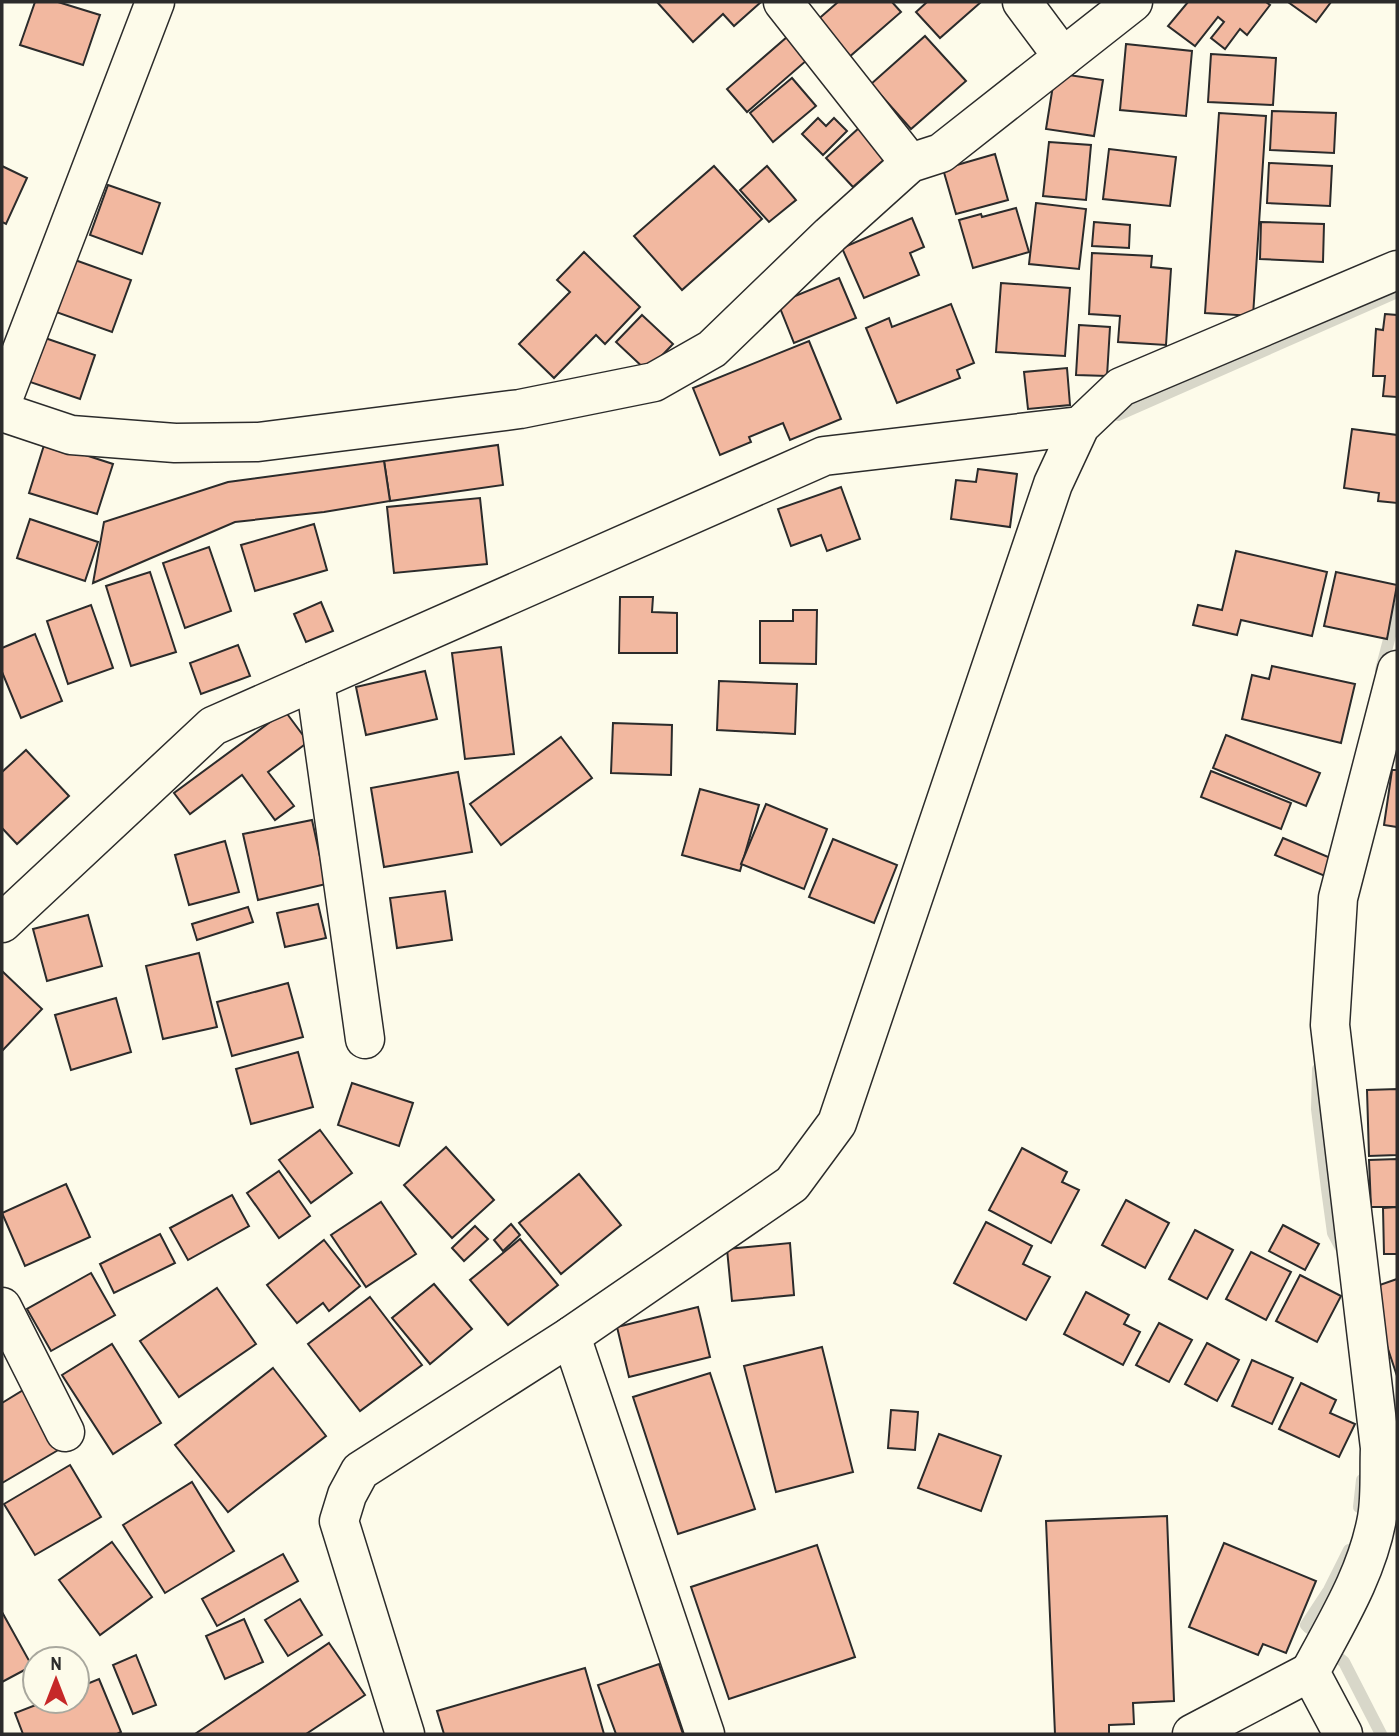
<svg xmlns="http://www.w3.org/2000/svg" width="1399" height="1736" font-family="'Archivo Narrow',sans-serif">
	<rect width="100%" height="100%" fill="#fdfbea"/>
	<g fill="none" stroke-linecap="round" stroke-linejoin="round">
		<g stroke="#d8d7c9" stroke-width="12">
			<polyline points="1118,415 1397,292"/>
			<polyline points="1381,670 1397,609"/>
			<polyline points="1318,1069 1317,1109 1327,1189 1333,1233 1342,1250"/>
			<polyline points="1359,1507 1362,1480"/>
			<polyline points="1309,1628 1306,1625 1329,1590 1349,1550"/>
			<polyline points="1339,1658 1344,1662 1381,1734"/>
		</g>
	</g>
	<g fill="#f2b8a0" stroke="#2b2b2b" stroke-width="2">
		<polygon points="35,2 58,2 100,15 83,65 20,45"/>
		<polygon points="657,2 761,2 734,26 723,14 693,42"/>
		<polygon points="838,2 892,2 901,12 848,58 815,22"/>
		<polygon points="927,2 981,2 940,38 916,12"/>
		<polygon points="1188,2 1266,2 1270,5 1247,35 1240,29 1225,49 1211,38 1224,22 1218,17 1195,46 1168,26"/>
		<polygon points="1288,2 1331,2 1316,22"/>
		<polygon points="925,36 966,81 911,129 871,84"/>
		<polygon points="787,37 807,60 747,112 727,89"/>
		<polygon points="1126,44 1192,51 1186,116 1120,110"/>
		<polygon points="1211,54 1276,58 1273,105 1208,102"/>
		<polygon points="1055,73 1103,80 1094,136 1046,129"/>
		<polygon points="792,78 816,106 773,142 750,113"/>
		<polygon points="1272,111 1336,113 1334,153 1270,150"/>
		<polygon points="1219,113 1266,116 1253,316 1205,313"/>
		<polygon points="818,118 826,126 834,118 847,131 823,155 802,134"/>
		<polygon points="860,127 887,157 853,187 826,158"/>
		<polygon points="1049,142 1091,145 1086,200 1043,196"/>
		<polygon points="1109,149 1176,157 1170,206 1103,199"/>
		<polygon points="995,154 1008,200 956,214 943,169"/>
		<polygon points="1269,163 1332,166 1330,206 1267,203"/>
		<polygon points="2,166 27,178 6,224 2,222"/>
		<polygon points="714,166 762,219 682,290 634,236"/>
		<polygon points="767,166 796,200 769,222 740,190"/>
		<polygon points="108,185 160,203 142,254 90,235"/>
		<polygon points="1036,203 1086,209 1079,269 1029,264"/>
		<polygon points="1016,208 1029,252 973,268 959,220 981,214 982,217"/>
		<polygon points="912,218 924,247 910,253 919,275 864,298 842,248"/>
		<polygon points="1094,222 1130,225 1129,248 1092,246"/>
		<polygon points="1261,222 1324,224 1323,262 1260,259"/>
		<polygon points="584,252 640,307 605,344 596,335 554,378 519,344 570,292 557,280"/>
		<polygon points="1092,253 1152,256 1151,267 1171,269 1166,345 1118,342 1120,316 1089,314"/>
		<polygon points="75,260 131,280 112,332 56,312"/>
		<polygon points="839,278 856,318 794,343 778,303"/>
		<polygon points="1001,283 1070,288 1065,356 996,352"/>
		<polygon points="951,304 974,363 957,370 960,378 897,403 866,328 889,318 892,327"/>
		<polygon points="1385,314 1397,315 1397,397 1383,396 1385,376 1373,376 1376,329 1383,330"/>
		<polygon points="642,315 673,344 647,371 616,342"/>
		<polygon points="1079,325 1110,327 1107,376 1076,375"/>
		<polygon points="45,338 95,355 80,399 30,382"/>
		<polygon points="809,341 841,419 790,440 783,423 749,437 751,442 720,455 693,388"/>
		<polygon points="1067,368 1070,405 1028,409 1024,372"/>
		<polygon points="1352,429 1397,435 1397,503 1378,501 1379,493 1344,488"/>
		<polygon points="45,442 113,464 97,514 29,493"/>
		<polygon points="498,445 503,485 390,501 384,461"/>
		<polygon points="384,461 390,501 324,512 235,522 93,583 104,522 228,482"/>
		<polygon points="978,469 1017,474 1010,527 951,519 956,480 976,482"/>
		<polygon points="841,487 860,539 827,551 821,535 791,546 778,509"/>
		<polygon points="480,498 487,564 394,573 387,507"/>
		<polygon points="30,519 98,542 85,581 17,558"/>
		<polygon points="314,524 327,570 255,591 241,545"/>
		<polygon points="209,547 231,611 185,628 163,563"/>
		<polygon points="1236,551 1327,572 1312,636 1241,620 1237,635 1193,625 1198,605 1222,610"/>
		<polygon points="150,572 176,652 131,666 106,586"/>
		<polygon points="1336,572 1397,585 1387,639 1324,626"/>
		<polygon points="620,597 653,597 652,612 677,613 677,653 619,653"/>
		<polygon points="321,602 333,631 306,642 294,614"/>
		<polygon points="91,605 113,668 68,684 47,621"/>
		<polygon points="793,610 817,610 816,664 760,663 760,621 793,621"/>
		<polygon points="35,634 62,701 21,718 2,672 2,648"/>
		<polygon points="238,645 250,676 201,694 190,663"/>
		<polygon points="501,647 514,754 465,759 452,653"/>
		<polygon points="1272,666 1355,684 1341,743 1242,719 1252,675 1269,679"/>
		<polygon points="425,671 437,719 366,735 356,687"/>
		<polygon points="719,681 797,684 795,734 717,730"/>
		<polygon points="285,711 308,742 268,772 294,806 275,820 242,775 190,814 174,793"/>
		<polygon points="613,723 672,725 671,775 611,773"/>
		<polygon points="1226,735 1320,773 1306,806 1213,768"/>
		<polygon points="561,737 592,778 501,845 470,804"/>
		<polygon points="26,750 69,796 17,844 2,828 2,772"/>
		<polygon points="1392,770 1397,770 1397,827 1384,825"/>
		<polygon points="1211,771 1291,803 1281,829 1201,797"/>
		<polygon points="458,772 472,852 384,867 371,788"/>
		<polygon points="700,789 759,805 740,871 682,855"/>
		<polygon points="766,804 827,829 804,889 741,864"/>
		<polygon points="312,820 326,884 258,900 243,834"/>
		<polygon points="1283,838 1333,859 1325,876 1275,855"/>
		<polygon points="833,839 897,865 874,923 809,897"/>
		<polygon points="225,841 239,892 189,905 175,855"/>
		<polygon points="445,891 452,940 397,948 390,898"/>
		<polygon points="318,904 326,938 285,947 277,913"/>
		<polygon points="248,907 253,922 197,940 192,924"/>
		<polygon points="88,915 102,966 47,981 33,929"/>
		<polygon points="199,953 217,1027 163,1039 146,966"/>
		<polygon points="2,971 42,1009 2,1051"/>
		<polygon points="288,983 303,1037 232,1056 217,1002"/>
		<polygon points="116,998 131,1052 71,1070 55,1015"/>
		<polygon points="298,1052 313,1107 251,1124 236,1069"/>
		<polygon points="352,1083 413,1103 399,1146 338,1125"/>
		<polygon points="1397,1089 1397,1155 1369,1156 1367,1090"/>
		<polygon points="320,1130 352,1173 311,1203 279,1160"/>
		<polygon points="446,1147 494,1200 452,1238 404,1185"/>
		<polygon points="1022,1148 1067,1172 1062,1182 1079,1190 1051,1243 989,1210"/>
		<polygon points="1397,1159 1397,1207 1371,1207 1369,1160"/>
		<polygon points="279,1171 310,1216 279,1238 247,1193"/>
		<polygon points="579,1174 621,1225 561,1274 519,1223"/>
		<polygon points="66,1184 90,1237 25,1266 2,1213"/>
		<polygon points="232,1195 249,1226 188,1260 170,1228"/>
		<polygon points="1126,1200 1169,1223 1145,1268 1102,1245"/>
		<polygon points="381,1202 416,1254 366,1287 331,1235"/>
		<polygon points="1397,1207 1397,1254 1384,1254 1383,1208"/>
		<polygon points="986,1222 1032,1246 1023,1264 1050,1277 1026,1320 954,1283"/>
		<polygon points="511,1224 520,1235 503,1251 494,1240"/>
		<polygon points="1283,1225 1319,1244 1305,1270 1269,1251"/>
		<polygon points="475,1226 488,1239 464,1261 452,1248"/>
		<polygon points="1195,1230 1233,1250 1207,1299 1169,1279"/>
		<polygon points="160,1234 175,1263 114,1293 100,1264"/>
		<polygon points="520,1239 558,1285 508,1325 470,1280"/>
		<polygon points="324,1240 360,1286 329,1311 323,1303 297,1323 267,1285"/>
		<polygon points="790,1243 794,1295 732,1301 727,1249"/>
		<polygon points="1251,1252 1291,1272 1266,1320 1226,1299"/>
		<polygon points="91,1273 115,1315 51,1351 27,1309"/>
		<polygon points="1300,1275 1341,1296 1317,1342 1276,1321"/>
		<polygon points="1397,1279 1397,1376 1368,1289"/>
		<polygon points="434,1284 472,1329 430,1364 392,1318"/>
		<polygon points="217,1288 256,1344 179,1397 140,1341"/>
		<polygon points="1086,1292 1129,1315 1124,1324 1140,1332 1123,1365 1064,1334"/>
		<polygon points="370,1297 422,1365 360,1411 308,1344"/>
		<polygon points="698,1307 710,1357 629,1377 617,1327"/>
		<polygon points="1159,1323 1192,1340 1169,1382 1136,1365"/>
		<polygon points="1207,1343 1239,1360 1217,1401 1185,1384"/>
		<polygon points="112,1344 161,1423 113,1454 62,1375"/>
		<polygon points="822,1347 853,1472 776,1492 744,1366"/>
		<polygon points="1252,1360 1293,1378 1272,1424 1232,1406"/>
		<polygon points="273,1368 326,1436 228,1512 175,1445"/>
		<polygon points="710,1373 755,1509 678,1534 633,1397"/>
		<polygon points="1301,1383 1336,1400 1330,1413 1355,1424 1339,1457 1279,1429"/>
		<polygon points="25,1389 60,1449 2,1483 2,1403"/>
		<polygon points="891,1410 918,1412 915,1450 888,1448"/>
		<polygon points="939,1434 1001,1456 981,1511 918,1488"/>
		<polygon points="70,1465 101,1517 35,1555 4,1504"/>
		<polygon points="192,1482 234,1551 165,1593 123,1525"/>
		<polygon points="1167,1516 1174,1701 1133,1703 1134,1724 1109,1725 1109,1734 1055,1734 1046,1521"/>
		<polygon points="112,1542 152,1597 100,1635 59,1580"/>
		<polygon points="1224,1543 1316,1581 1286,1653 1263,1644 1258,1655 1189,1627"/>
		<polygon points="817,1545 855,1657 729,1699 691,1587"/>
		<polygon points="283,1554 298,1581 217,1626 202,1599"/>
		<polygon points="300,1599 322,1635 288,1656 265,1620"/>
		<polygon points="2,1612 32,1666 2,1682"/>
		<polygon points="244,1619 263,1662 225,1679 206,1636"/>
		<polygon points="329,1643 365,1695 306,1734 195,1734"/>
		<polygon points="136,1655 156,1705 133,1714 113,1665"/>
		<polygon points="659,1664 683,1734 616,1734 598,1685"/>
		<polygon points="585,1668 604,1734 444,1734 437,1711"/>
		<polygon points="99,1679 121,1732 117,1734 23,1734 15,1713 46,1701 77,1701 77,1688"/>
	</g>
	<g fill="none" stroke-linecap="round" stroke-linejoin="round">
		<g stroke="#2b2b2b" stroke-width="41">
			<g id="minor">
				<polyline points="783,2 910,163"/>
				<polyline points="1022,2 1063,57"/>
				<polyline points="2,402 155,2"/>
				<polyline points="2,412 71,435 175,443 258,442 520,409 654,382 712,349 830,235 910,163 941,153 1133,2"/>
				<polyline points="315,681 365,1039"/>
				<polyline points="2,923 213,726 824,456 1080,426"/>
				<polyline points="2,1307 65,1432"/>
				<polyline points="571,1336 705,1734"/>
				<polyline points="405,1734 339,1521 347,1495 360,1471 571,1336 792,1184 837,1123 1053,484 1080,426 1121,387 1397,270"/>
				<polyline points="1192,1734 1310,1672"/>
				<path d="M1343 1734 1310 1672C1336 1623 1367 1574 1377 1518 1381 1496 1379 1470 1380 1448L1330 1025 1338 898 1397 670"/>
			</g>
		</g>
		<use href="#minor" stroke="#fdfbea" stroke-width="38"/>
	</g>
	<rect width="1399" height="1736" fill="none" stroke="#2b2b2b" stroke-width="7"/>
	<g transform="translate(56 1680)"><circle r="33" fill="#fdfbea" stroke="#a9a89e" stroke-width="2"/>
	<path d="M0-5L12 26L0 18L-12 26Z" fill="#c62828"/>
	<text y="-10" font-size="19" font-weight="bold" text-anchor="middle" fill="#2b2b2b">N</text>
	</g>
</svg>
